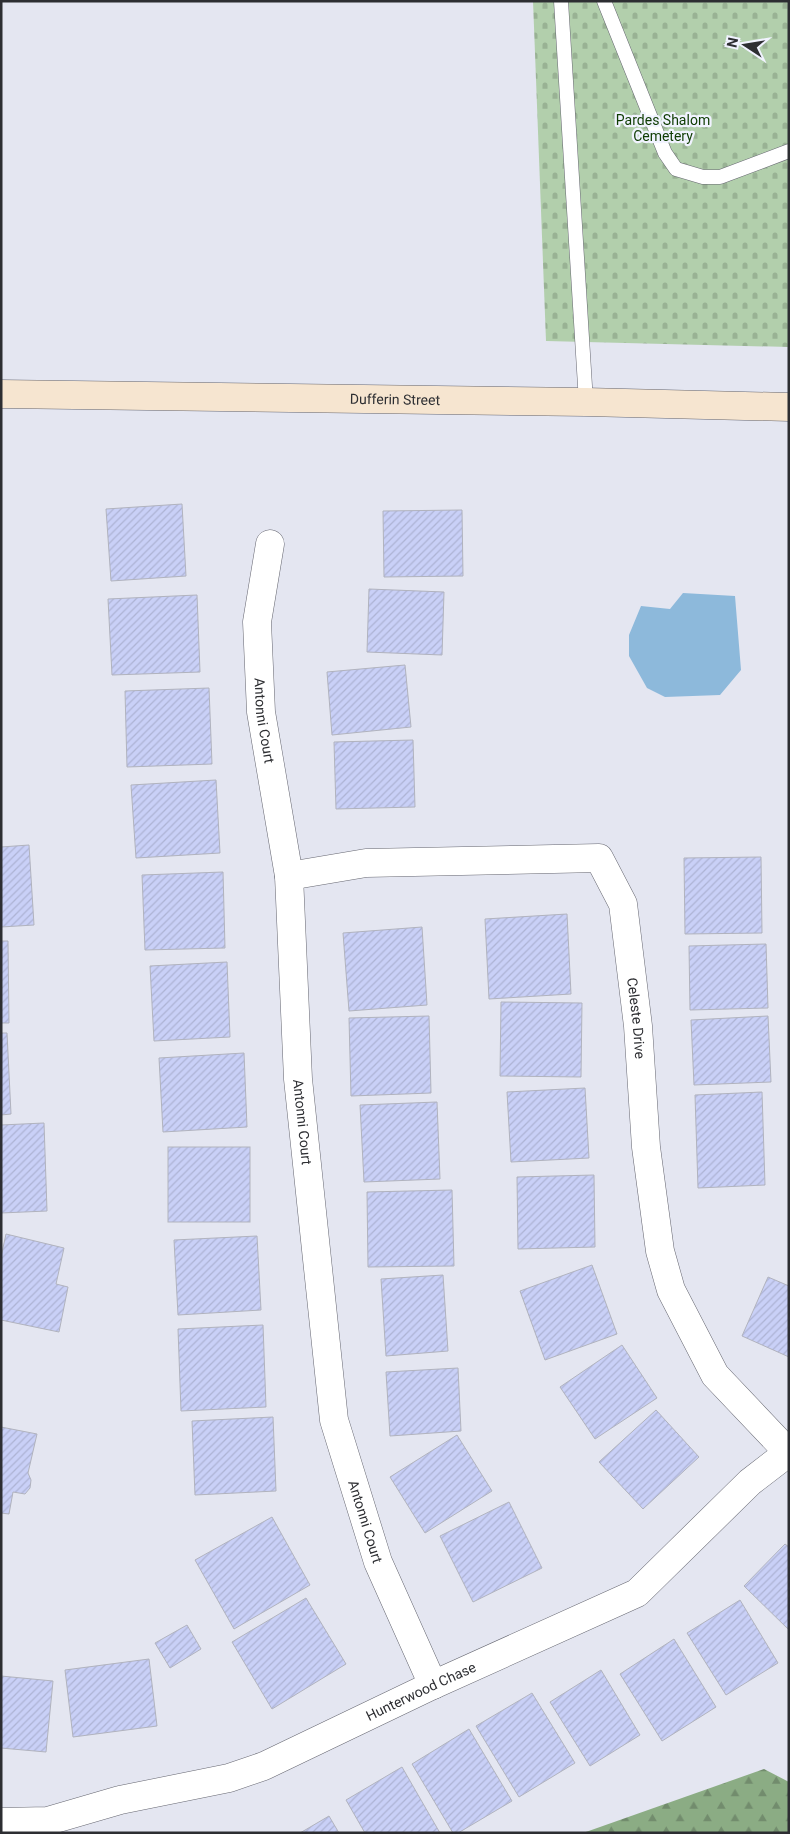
<svg xmlns="http://www.w3.org/2000/svg" width="790" height="1834" font-family="Roboto,sans-serif">
	<defs>
		<pattern id="forest-firs" width="22" height="20" patternUnits="userSpaceOnUse" patternTransform="scale(1.25)"><rect width="22" height="20" fill="#8bac84"/><path d="M5 1l3.5 6h-7zM16 11l3.5 6h-7z" fill="#728c6d"/></pattern>
		<pattern id="cemetery-stones" width="16" height="16" patternUnits="userSpaceOnUse" patternTransform="scale(1.25)"><rect width="16" height="16" fill="#b2cfac"/><path d="M2 7V4a2 2 0 0 1 4 0v3zM10 15v-3a2 2 0 0 1 4 0v3z" fill="#99b294"/></pattern>
		<pattern id="building-hatch" width="6" height="6" patternUnits="userSpaceOnUse" patternTransform="scale(1.25)"><rect width="6" height="6" fill="#c9d0f7"/><path d="M-1 1l2-2M0 6l6-6M5 7l2-2" fill="none" stroke="#adb3d4"/></pattern>
	</defs>
	<rect width="100%" height="100%" fill="#e4e6f1"/>
	<polygon fill="url(#forest-firs)" points="764,1769 789,1782 789,1833 583,1833"/>
	<polygon fill="url(#cemetery-stones)" points="533,1 789,1 789,347 546,341"/>
	<polygon fill="#8db9db" points="683,593 735,596 741,670 720,695 665,697 647,688 629,656 629,635 641,606 670,609"/>
	<g fill="url(#building-hatch)" stroke="#b1b3be">
		<polygon points="182,504 186,576 111,581 106,509"/>
		<polygon points="462,510 463,576 384,577 383,511"/>
		<polygon points="369,589 444,592 442,655 367,652"/>
		<polygon points="197,595 200,672 112,675 108,599"/>
		<polygon points="405,665 411,727 332,735 327,672"/>
		<polygon points="209,688 212,764 127,767 125,691"/>
		<polygon points="413,740 415,807 336,809 334,742"/>
		<polygon points="216,780 220,853 136,858 131,785"/>
		<polygon points="29,845 34,925 1,927 1,847"/>
		<polygon points="761,857 762,933 685,934 684,858"/>
		<polygon points="223,872 225,948 145,950 142,875"/>
		<polygon points="567,914 571,994 489,999 485,919"/>
		<polygon points="422,927 427,1005 349,1011 343,933"/>
		<polygon points="1,941 8,941 9,1023 1,1023"/>
		<polygon points="766,944 768,1008 690,1010 689,946"/>
		<polygon points="227,962 230,1037 154,1041 150,966"/>
		<polygon points="501,1002 582,1003 581,1077 500,1076"/>
		<polygon points="429,1016 431,1093 351,1096 349,1018"/>
		<polygon points="768,1016 771,1082 694,1085 691,1020"/>
		<polygon points="1,1033 7,1033 11,1114 1,1115"/>
		<polygon points="244,1053 247,1127 163,1132 159,1058"/>
		<polygon points="585,1088 589,1158 511,1162 507,1092"/>
		<polygon points="762,1092 765,1185 698,1188 695,1095"/>
		<polygon points="437,1102 440,1179 364,1182 360,1105"/>
		<polygon points="44,1123 47,1211 1,1213 1,1125"/>
		<rect x="168" y="1147" width="82" height="75"/>
		<polygon points="594,1175 595,1247 518,1249 517,1177"/>
		<polygon points="452,1190 454,1266 368,1267 367,1192"/>
		<polygon points="6,1234 64,1248 56,1284 68,1287 59,1332 1,1320 1,1257"/>
		<polygon points="257,1236 261,1310 178,1315 174,1240"/>
		<polygon points="592,1265 617,1334 545,1360 520,1291"/>
		<polygon points="443,1275 448,1351 386,1356 381,1279"/>
		<polygon points="768,1277 789,1286 789,1357 742,1336"/>
		<polygon points="263,1325 266,1407 181,1411 178,1329"/>
		<polygon points="622,1345 657,1398 595,1439 560,1387"/>
		<polygon points="458,1368 461,1431 390,1436 386,1372"/>
		<polygon points="656,1410 699,1457 643,1509 599,1462"/>
		<polygon points="273,1417 276,1491 195,1495 192,1421"/>
		<polygon points="1,1427 37,1434 28,1473 31,1480 30,1488 25,1494 13,1492 9,1514 1,1513"/>
		<polygon points="457,1435 492,1491 425,1533 390,1477"/>
		<polygon points="509,1502 542,1568 473,1602 440,1536"/>
		<polygon points="272,1517 310,1585 234,1629 195,1560"/>
		<polygon points="785,1544 789,1547 789,1630 744,1586"/>
		<polygon points="306,1598 346,1664 272,1709 232,1642"/>
		<polygon points="740,1600 778,1663 726,1695 687,1633"/>
		<polygon points="187,1625 201,1649 170,1668 155,1643"/>
		<polygon points="674,1639 716,1707 662,1741 620,1674"/>
		<polygon points="149,1659 157,1726 73,1737 65,1670"/>
		<polygon points="601,1670 640,1735 590,1766 550,1702"/>
		<polygon points="1,1676 53,1681 46,1752 1,1748"/>
		<polygon points="532,1693 575,1763 519,1797 476,1726"/>
		<polygon points="469,1729 512,1801 458,1833 453,1833 412,1764"/>
		<polygon points="402,1767 440,1833 365,1833 346,1800"/>
		<polygon points="329,1816 339,1833 300,1833"/>
	</g>
	<g fill="none" stroke-linecap="round" stroke-linejoin="round">
		<g stroke="#666771" stroke-width="15">
			<g id="lane">
				<polyline points="561,1 586,402"/>
				<polyline points="604,1 665,153 676,169 703,177 720,177 789,151"/>
			</g>
		</g>
		<g stroke="#666771" stroke-width="29">
			<g id="street">
				<path id="s1" d="M270 544 257 622 261 712 289 876 298 1079 334 1420 378 1562 433 1685"/>
				<path id="s2" d="M289 876 366 863 599 858 623 904 638 1026 646 1147 660 1251 671 1290 715 1375 789 1453"/>
				<path id="s3" d="M1 1822 48 1821 120 1800 229 1778 264 1766 433 1685 637 1593 750 1482 789 1452"/>
			</g>
		</g>
		<g stroke="#666771" stroke-width="29">
			<g id="secondary">
				<path id="s4" d="M1 394 586 402 789 407"/>
			</g>
		</g>
		<use href="#lane" stroke="#fff" stroke-width="14"/>
		<use href="#street" stroke="#fff" stroke-width="28"/>
		<use href="#secondary" stroke="#f6e5d0" stroke-width="28"/>
	</g>
	<g text-anchor="middle" stroke-width="4.5" stroke-linejoin="round" paint-order="stroke">
		<g font-size="14" fill="#0e3c02" stroke="#f1f3ff">
			<text x="663" y="125">Pardes Shalom<tspan x="663" dy="16">Cemetery</tspan></text>
		</g>
		<g font-size="14" fill="#2d2e32" stroke="#f1f3ff">
			<text dy="5" stroke="none"><textPath href="#s4" startOffset="394">Dufferin Street</textPath></text>
			<text dy="5" stroke="none"><textPath href="#s1" startOffset="178">Antonni Court</textPath></text>
			<text dy="5" stroke="none"><textPath href="#s2" startOffset="478">Celeste Drive</textPath></text>
			<text dy="5" stroke="none"><textPath href="#s1" startOffset="582">Antonni Court</textPath></text>
			<text dy="5" stroke="none"><textPath href="#s1" startOffset="988">Antonni Court</textPath></text>
			<text dy="5" stroke="none"><textPath href="#s3" startOffset="444">Hunterwood Chase</textPath></text>
		</g>
	</g>
	<rect width="790" height="1834" fill="none" stroke="#2d2e32" stroke-width="5"/>
	<g transform="translate(745 45) rotate(282)" stroke="#f1f3ff" stroke-width="4" paint-order="stroke">
	<path d="M0-4L9 19L0 12L-9 19Z" fill="#2d2e32"/>
	<text y="-8" font-size="14" font-weight="bold" text-anchor="middle" fill="#2d2e32">N</text>
	</g>
</svg>
